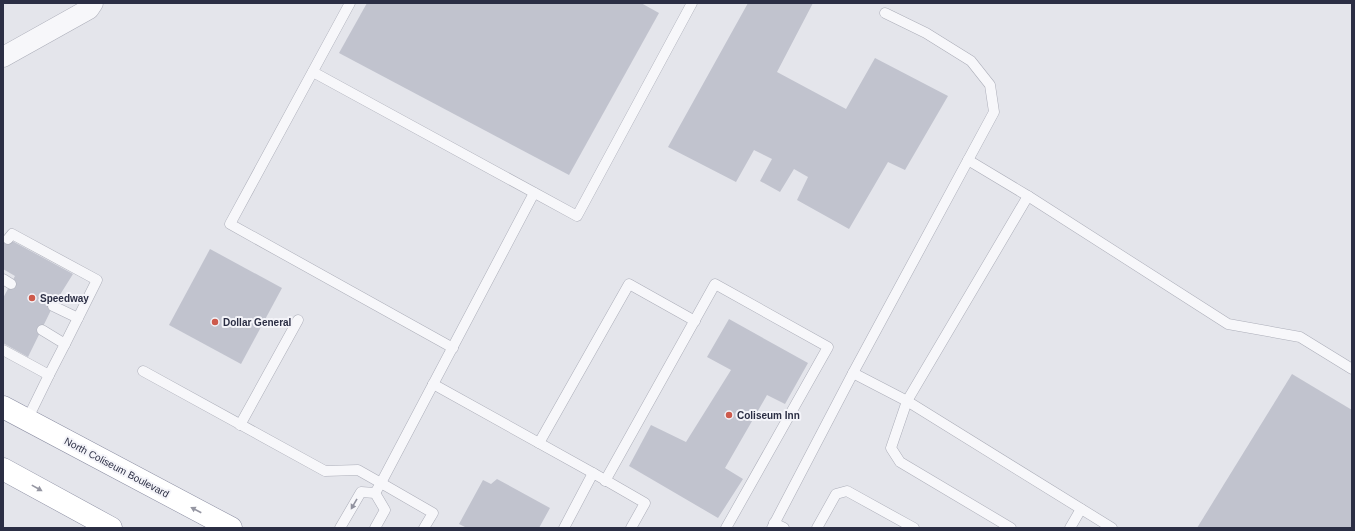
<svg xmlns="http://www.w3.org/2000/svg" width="1355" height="531" font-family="Arial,sans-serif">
	<rect width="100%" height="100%" fill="#e4e5eb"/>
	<g fill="#c1c3ce">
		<polygon points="367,3 641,3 659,13 569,175 339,53"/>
		<polygon points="748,3 813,3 777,72 846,109 875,58 948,96 905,170 888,162 849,229 797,200 808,177 794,169 780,192 760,181 772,159 754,150 736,182 668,147"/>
		<polygon points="3,236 73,274 53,306 28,357 3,343 3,298 15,276 3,269"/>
		<polygon points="210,249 282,288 241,364 169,325"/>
		<polygon points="729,319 808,363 785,404 767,395 725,468 743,479 718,518 629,466 651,425 686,442 731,370 707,357"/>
		<polygon points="1292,374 1352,410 1352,528 1197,528"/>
		<polygon points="497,479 550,508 539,528 467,528 459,524 483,480 491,484"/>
	</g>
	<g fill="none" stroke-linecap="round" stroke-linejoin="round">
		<g stroke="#acaeb9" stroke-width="11">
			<g id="service">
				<polyline points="350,3 230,224 453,348"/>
				<polyline points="313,72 577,216 692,3"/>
				<polyline points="968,160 1028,196"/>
				<polyline points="8,239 12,234 97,280 78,318"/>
				<polyline points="3,279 11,284"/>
				<polyline points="53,306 78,318 65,344"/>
				<polyline points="42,330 65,344 49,375"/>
				<polyline points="3,350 49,375 27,420"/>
				<polyline points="143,371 325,471 358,470 381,483 534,193"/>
				<polyline points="853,373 907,401 1112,528"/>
				<polyline points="433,384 593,473"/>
				<polyline points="240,425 298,320"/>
				<polyline points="539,443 629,284 695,321"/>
				<polyline points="605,481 715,284 828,347 726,528"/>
				<polyline points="375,493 381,483 433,513 424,528"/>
				<polyline points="774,523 784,528"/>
				<polyline points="340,528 361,492 375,493"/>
				<polyline points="375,528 385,510 375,493"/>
				<polyline points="564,528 593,473 645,503 631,528"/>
				<polyline points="772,528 853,373 994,112 990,85 971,61 926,33 885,13"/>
				<polyline points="817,528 836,494 847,491 914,528"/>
				<polyline points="1011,528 900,462 891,448 907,401 1028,196 1228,324 1300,337 1352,369"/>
				<polyline points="1070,528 1081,509"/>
			</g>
		</g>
		<g stroke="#acaeb9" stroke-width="21">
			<polyline id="minor" points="3,57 89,9 93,3"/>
		</g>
		<g stroke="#8b8ea2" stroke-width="23">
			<g id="trunk">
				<polyline points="3,407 231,528"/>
				<polyline points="3,469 111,528"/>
			</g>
		</g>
		<use href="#service" stroke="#f7f7fa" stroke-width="10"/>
		<use href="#minor" stroke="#f7f7fa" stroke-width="20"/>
		<use href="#trunk" stroke="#fff" stroke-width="22"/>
	</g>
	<defs><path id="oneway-solid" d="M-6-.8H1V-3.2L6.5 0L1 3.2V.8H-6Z"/></defs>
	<g fill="#9596a2">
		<use href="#oneway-solid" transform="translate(37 488) rotate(29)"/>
		<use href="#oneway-solid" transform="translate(196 510) rotate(-152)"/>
	</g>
	<use fill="#91929f" href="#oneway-solid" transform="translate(354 504) rotate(120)"/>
	<g fill="#cd5a4c" stroke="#f4f4f9" stroke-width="1.5">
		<circle cx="32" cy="298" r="4"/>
		<circle cx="215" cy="322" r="4"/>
		<circle cx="729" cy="415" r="4"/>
	</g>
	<g text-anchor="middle" stroke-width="4" stroke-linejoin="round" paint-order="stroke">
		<g font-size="10" font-weight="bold" fill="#2b2e44" stroke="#f4f4f9" text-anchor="start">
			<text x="40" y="302">Speedway</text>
			<text x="223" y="326">Dollar General</text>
			<text x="737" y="419">Coliseum Inn</text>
		</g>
		<g font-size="10" fill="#2b2e44" stroke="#f4f4f9">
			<text transform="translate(117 467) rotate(28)" y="4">North Coliseum Boulevard</text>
		</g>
	</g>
	<rect width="1355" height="531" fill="none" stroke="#2b2e44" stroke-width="8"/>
</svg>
